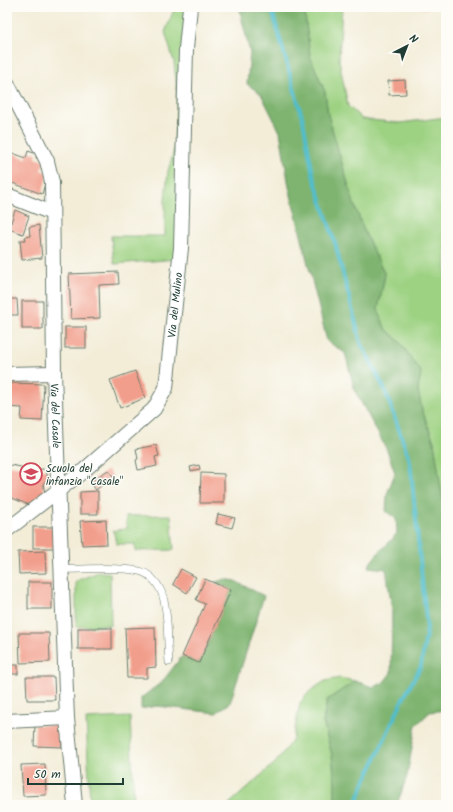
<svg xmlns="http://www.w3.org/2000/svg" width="453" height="812" font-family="Kalam,sans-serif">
	<rect width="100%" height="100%" fill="#fdfcf7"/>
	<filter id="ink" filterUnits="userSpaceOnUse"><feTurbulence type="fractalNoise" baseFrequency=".025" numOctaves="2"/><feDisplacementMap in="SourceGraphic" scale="8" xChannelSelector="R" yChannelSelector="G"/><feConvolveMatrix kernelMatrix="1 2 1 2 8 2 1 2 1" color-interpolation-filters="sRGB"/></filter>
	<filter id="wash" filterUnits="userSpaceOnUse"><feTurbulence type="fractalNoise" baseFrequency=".012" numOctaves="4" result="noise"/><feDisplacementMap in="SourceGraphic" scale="16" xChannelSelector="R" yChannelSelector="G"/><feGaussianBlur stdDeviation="0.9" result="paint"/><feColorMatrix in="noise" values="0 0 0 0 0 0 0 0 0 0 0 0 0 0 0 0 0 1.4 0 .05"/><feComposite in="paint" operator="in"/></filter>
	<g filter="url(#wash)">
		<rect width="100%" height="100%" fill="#f3edd8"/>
		<g fill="#9dd282" stroke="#5e885b">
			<polygon points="175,7 189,7 178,259 114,264 111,236 165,236 165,199 168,171 174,150 177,92 174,62 165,32"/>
			<polygon points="304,7 342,7 339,60 348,106 362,119 400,123 446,117 446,522 434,442 422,410 418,390 421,372 399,341 385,328 378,309 385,275 364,231 353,201 328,115 325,92 310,56"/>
			<polygon points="171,515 174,550 135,551 135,544 117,544 113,531 127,528 126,516"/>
			<polygon points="99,572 110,573 111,625 76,627 76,581"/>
			<polygon points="340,678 355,681 327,700 323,722 332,755 335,783 335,801 332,805 228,805 276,762 293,739 300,703 310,691 325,681"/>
			<polygon points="130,717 134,800 90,802 86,719"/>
		</g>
		<g fill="#7eb470" stroke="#4e7852">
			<path d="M239 7H304L310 56 325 92 328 115 353 201 364 231 385 275 378 309 385 328 399 341 421 372 418 390 422 410 434 442 446 522V705L445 710 430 712 416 725 407 776 397 805H332L335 800V783L332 755 323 722 327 700 355 681 373 687 383 683 391 673 392 609 386 569 368 567C375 553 388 546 397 533L396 519 386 511 387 494 395 473 387 450 355 391 345 353 327 341 289 187 280 132 261 94 247 84 250 53Z"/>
			<polygon points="225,579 235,581 264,596 230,703 216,713 157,706 141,709 141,698 162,682 182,656 199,663 231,590 216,582"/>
		</g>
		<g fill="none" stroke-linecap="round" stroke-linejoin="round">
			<polyline stroke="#51bdcb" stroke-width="4" points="271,7 303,120 313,175 335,243 361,343 385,390 410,461 427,628 421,666 402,701 362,788 356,805"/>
		</g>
		<g id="blocks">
			<g fill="#f29e8c">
				<polygon points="419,7 429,7 429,9 419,8"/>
				<polygon points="405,80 406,94 389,95 388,81"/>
				<polygon points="7,151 26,158 28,151 37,154 36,158 45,161 41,170 48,173 42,194 7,181"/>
				<polygon points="15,210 29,216 23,234 9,229"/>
				<polygon points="39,225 42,258 22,260 20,240 26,240 25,237 30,236 29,227"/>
				<polygon points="118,272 119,284 99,285 100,318 71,319 69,274"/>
				<polygon points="7,299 17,299 18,315 7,315"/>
				<rect x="22" y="301" width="21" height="28"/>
				<rect x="65" y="327" width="21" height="21"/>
				<polygon points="135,371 145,398 120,408 110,380"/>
				<polygon points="7,383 44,384 42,421 21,420 22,408 7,407"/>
				<polygon points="156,445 159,456 155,457 157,466 138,470 136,460 138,459 136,449"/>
				<polygon points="11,465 35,470 43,469 46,471 48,478 43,484 45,493 29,505 7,496 7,468"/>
				<polygon points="199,465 200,469 191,471 190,467"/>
				<polygon points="108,470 113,476 96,490 90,482"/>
				<polygon points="201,473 224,474 224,503 200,503"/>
				<polygon points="98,491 98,514 80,514 80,492"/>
				<polygon points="218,514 235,518 232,528 216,524"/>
				<polygon points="106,520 107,544 82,545 80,521"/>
				<rect x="33" y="527" width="21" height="21"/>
				<polygon points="45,551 46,573 19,574 18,552"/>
				<polygon points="181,569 196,577 187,593 173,584"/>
				<polygon points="205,579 231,590 199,663 182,656 205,604 196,600"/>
				<rect x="28" y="582" width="24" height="27"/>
				<polygon points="7,591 8,591 9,614 7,614"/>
				<polygon points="155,627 156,667 147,668 147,678 127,678 125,628"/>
				<rect x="78" y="628" width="34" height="21"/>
				<polygon points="19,633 49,633 50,662 20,663"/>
				<rect x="7" y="665" width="11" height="9"/>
				<polygon points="26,677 54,677 55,700 27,700"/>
				<polygon points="35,725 62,725 62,747 34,746"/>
				<polygon points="45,764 46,795 23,796 21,765"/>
			</g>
		</g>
	</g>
	<g filter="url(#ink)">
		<use href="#blocks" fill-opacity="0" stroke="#697b6d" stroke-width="1"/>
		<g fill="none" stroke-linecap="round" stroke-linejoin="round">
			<g stroke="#697b6d" stroke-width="8">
				<path id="lane" d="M62 569C85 570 116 566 139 571 149 573 157 582 161 591 169 610 167 642 169 662"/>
			</g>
			<g stroke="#697b6d" stroke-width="16">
				<g id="street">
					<path id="s1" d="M7 83 47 161 52 182 54 373 67 718 75 805"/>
					<polyline points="7,195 52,213"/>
					<polyline points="7,374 54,373"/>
					<path id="s2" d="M7 530 82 472 154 409 166 388 181 248 186 49 190 7"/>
					<polyline points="7,721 67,718"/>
				</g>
			</g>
			<use href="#lane" stroke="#fff" stroke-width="7"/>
			<use href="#street" stroke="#fff" stroke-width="14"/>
		</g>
	</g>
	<defs>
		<g id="school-ring" transform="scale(1.15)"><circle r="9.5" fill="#fdfcf7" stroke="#d1495b" stroke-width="1.5"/><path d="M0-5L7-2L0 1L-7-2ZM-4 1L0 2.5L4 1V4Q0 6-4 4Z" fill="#d1495b"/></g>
	</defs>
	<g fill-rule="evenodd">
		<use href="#school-ring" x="31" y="474"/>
	</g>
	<g text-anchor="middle" stroke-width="3" stroke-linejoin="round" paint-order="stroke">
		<g font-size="11" fill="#1f3d34" stroke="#fdfcf7">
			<text dy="4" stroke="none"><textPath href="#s2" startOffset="298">Via del Mulino</textPath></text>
			<text dy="4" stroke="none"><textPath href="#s1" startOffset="343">Via del Casale</textPath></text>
		</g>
		<g font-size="11" fill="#1f3d34" stroke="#fdfcf7" text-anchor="start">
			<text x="46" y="472">Scuola del<tspan x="46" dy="13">infanzia "Casale"</tspan></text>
		</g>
	</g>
	<rect width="453" height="812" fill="none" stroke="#fdfcf7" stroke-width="24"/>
	<g transform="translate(407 46) rotate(42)" stroke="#fdfcf7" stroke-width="3" paint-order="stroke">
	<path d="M0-3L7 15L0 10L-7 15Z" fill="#1f3d34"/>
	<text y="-6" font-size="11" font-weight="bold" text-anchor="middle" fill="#1f3d34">N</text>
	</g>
	<path d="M28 778v6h95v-6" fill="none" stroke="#1f3d34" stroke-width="2"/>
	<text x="34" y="778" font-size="12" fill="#1f3d34" stroke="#fdfcf7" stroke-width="3" paint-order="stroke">50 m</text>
</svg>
